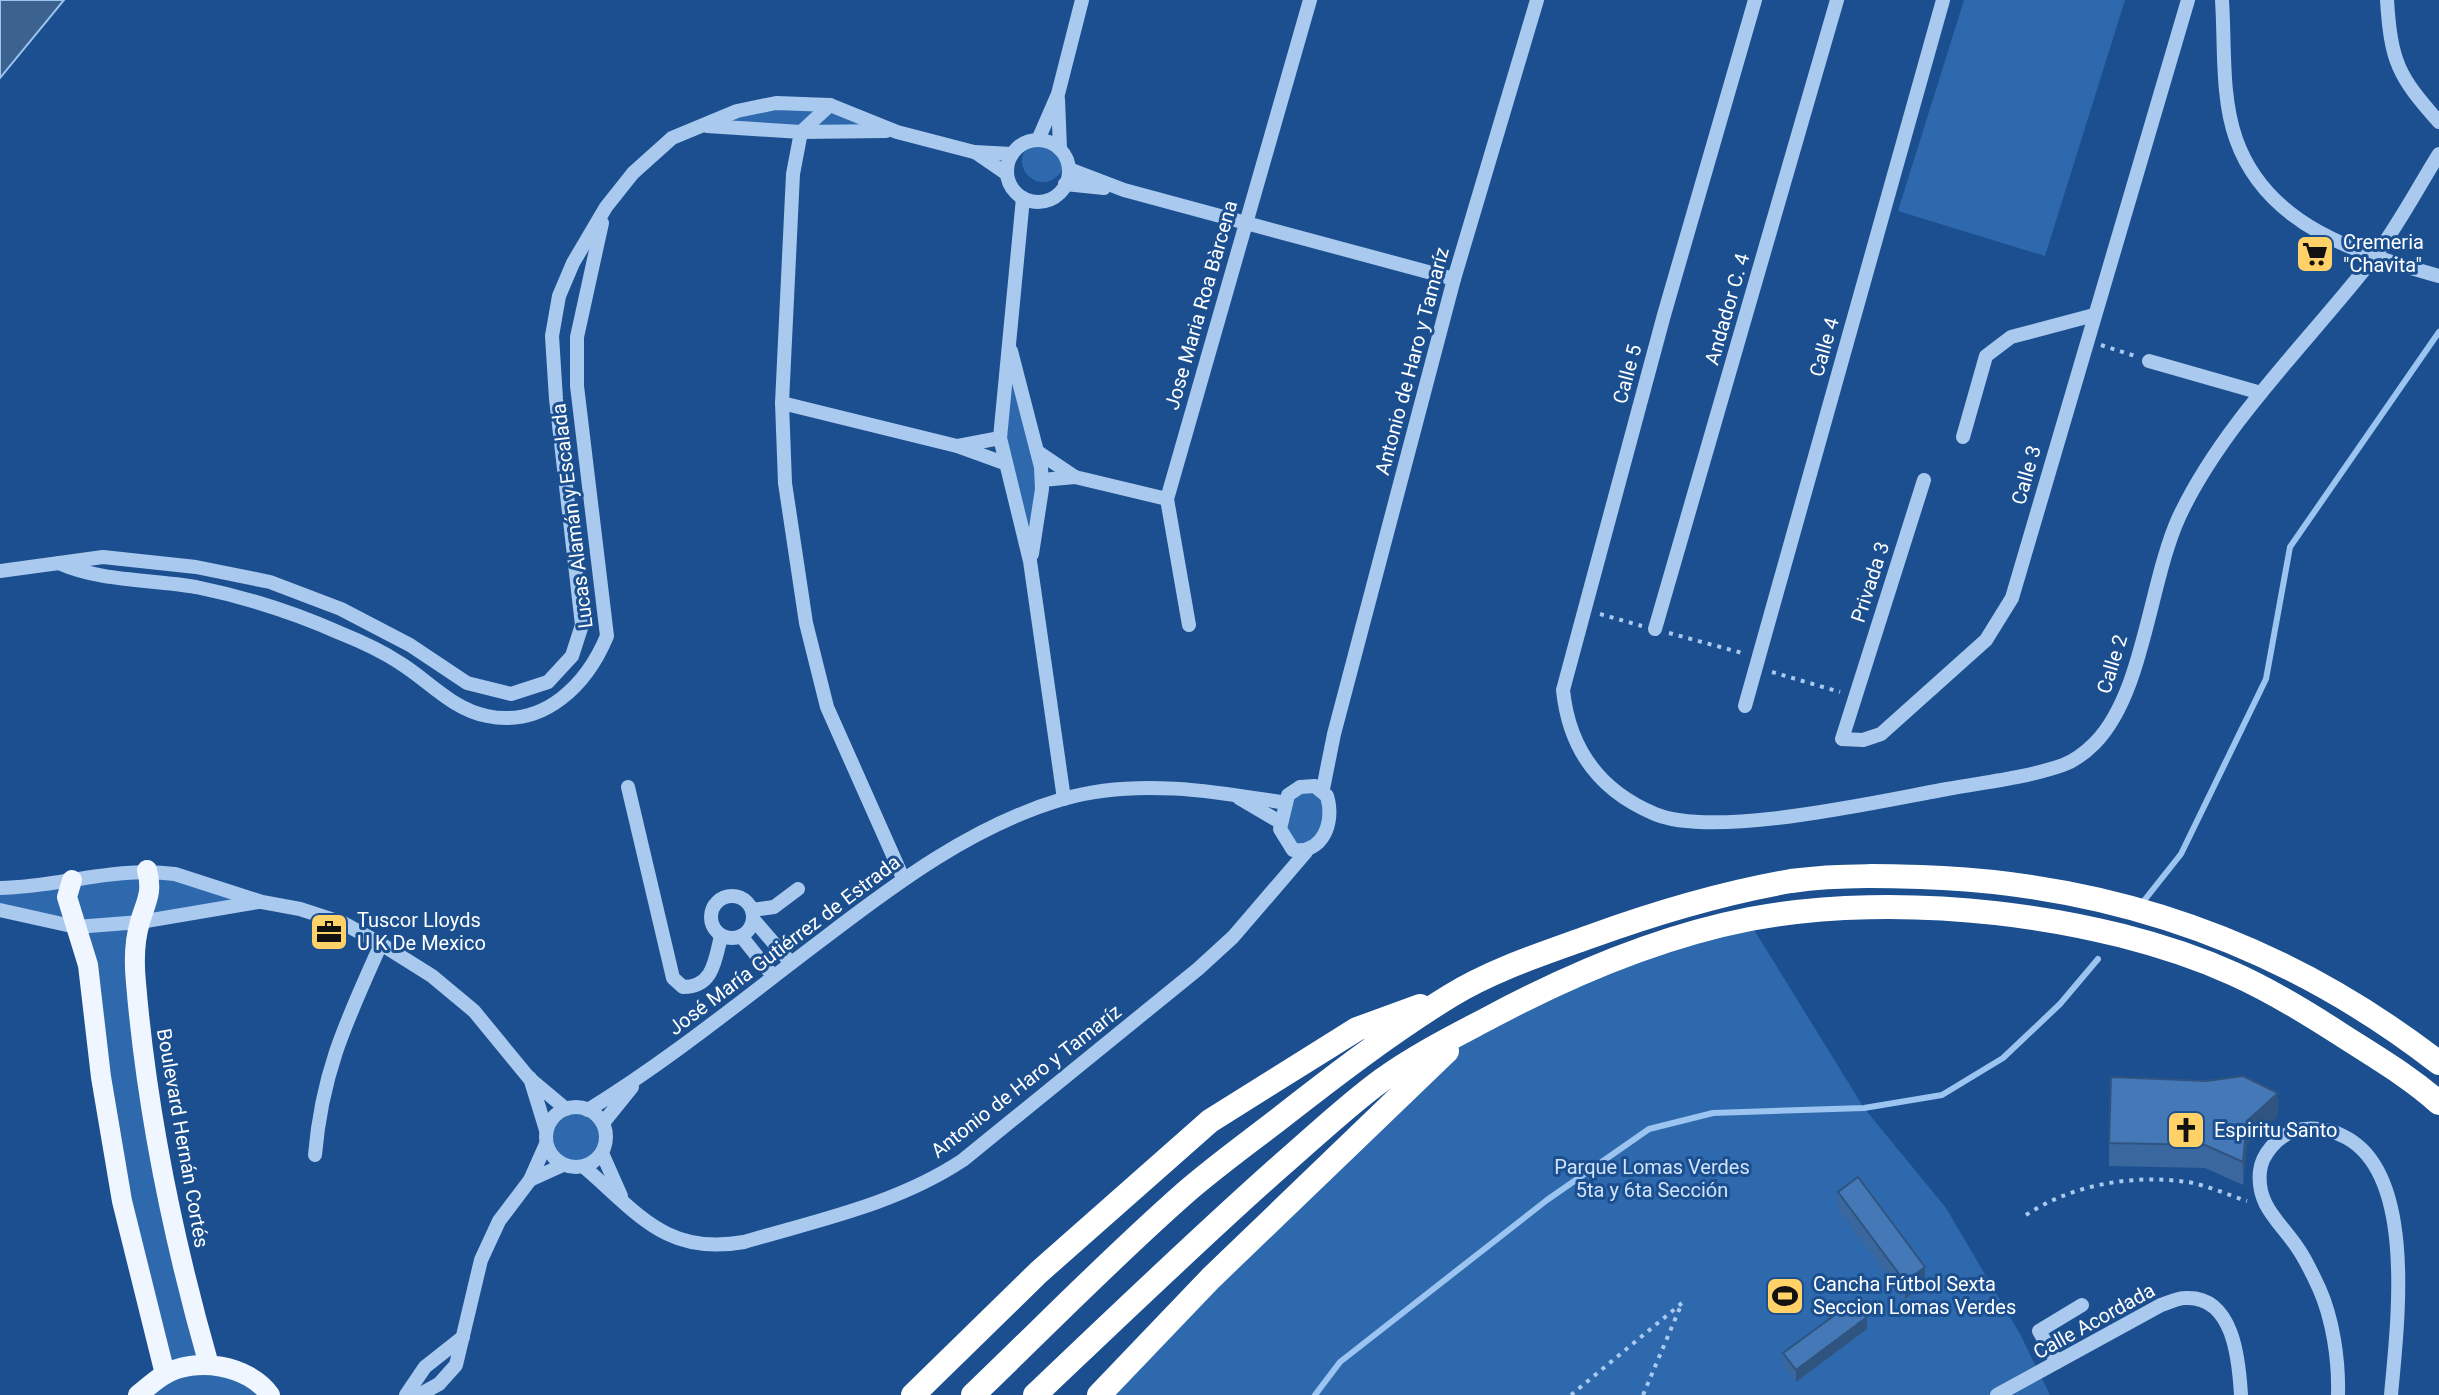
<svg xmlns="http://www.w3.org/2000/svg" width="2439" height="1395" font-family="Roboto,sans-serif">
	<rect width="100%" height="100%" fill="#1b4f8f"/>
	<g fill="#2e69ad">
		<polygon points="1964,0 2125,0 2045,256 1898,211"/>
		<polygon points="830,105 897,132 703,125 737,111"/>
		<circle cx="1043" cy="161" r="21"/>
		<polygon points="1008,339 1038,452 1030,561 1004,463"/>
		<polygon points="1323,789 1322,839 1293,850 1280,822 1289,795"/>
		<polygon points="147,870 262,902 140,922 134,960 207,1363 165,1371 142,1288 76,928 0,910 0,888"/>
		<polygon points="1748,920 1864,1108 1946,1208 2020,1334 2050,1395 1099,1395 1470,1028"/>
		<circle cx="576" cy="1138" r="30"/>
		<polygon points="209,1368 265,1395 145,1395 167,1376"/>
	</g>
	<polygon fill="#3c6290" stroke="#9cc4f0" stroke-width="2" points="0,0 64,0 0,78"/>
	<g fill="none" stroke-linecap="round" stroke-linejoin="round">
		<g stroke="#9cc4f0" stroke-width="6">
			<polyline points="2143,902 2181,854 2266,679 2290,547 2439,332"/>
			<polyline points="1315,1395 1340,1362 1547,1200 1649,1129 1713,1113 1864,1108 1942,1095 2003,1058 2060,1004 2098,959"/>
		</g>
		<g stroke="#a9c9ee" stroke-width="4" stroke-dasharray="4 6" stroke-linecap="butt">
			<polyline points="2101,345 2135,356"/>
			<polyline points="1600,614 1642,626"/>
			<polyline points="1669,633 1746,654"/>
			<polyline points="1772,672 1840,692"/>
			<path d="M2026 1215C2071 1185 2132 1174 2187 1182 2207 1185 2228 1195 2247 1201"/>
			<polyline points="1571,1395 1682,1303 1643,1395"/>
		</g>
		<g stroke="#a9c9ee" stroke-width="14">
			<path d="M1755 0 1664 315 1563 690C1569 749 1600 791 1655 814 1715 839 1880 801 1947 789 1986 782 2026 778 2063 765 2074 761 2087 751 2095 743 2144 693 2149 583 2179 517 2223 423 2309 341 2372 260 2397 228 2417 189 2439 154"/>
			<path d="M2222 0C2225 44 2221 97 2236 139 2267 227 2358 253 2439 276"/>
			<path d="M2387 0C2391 62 2398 76 2439 122"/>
			<polyline points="1058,99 1060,149"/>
			<polyline points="830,105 801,132 793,174 782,403 785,483 806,623 827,707 903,878"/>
			<polyline points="707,126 801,132 886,131"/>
			<polyline points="1038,140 1058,94 1082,0"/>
			<circle cx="1038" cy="171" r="31"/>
			<polyline points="975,152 1007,174"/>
			<polyline points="1069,169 1124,190 1454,279"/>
			<polyline points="1065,184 1104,188"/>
			<polyline points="1023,198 1000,438 1030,561 1064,799"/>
			<polyline points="1011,351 1041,467 1042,489 1032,554"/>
			<polyline points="2149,361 2261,393"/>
			<polyline points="782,403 957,446 1004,463"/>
			<polyline points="1963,437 1986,356 2011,337 2094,315"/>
			<polyline points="958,446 1000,438"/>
			<polyline points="1038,452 1075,477"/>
			<polyline points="1042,480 1075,477 1167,499"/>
			<polyline points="1924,480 1842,739 1863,740 1881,734 1986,640 2012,598 2188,0"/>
			<path d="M59 563C102 582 150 579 196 587 245 597 295 613 340 633 360 641 382 651 400 663 429 681 452 709 487 716 545 728 587 684 607 636L577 386V337L602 223"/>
			<polyline points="0,571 103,557 196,567 270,582 341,609 410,645 467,683 511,694 548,682 572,656 582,625 556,399 552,336 559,296 573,263 606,207 633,173 672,138 737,111 776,103 830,105 897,132 974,152 1012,154"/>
			<polyline points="1189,625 1167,499 1310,0"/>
			<polyline points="1655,629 1837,0"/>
			<polyline points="1745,706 1943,0"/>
			<path d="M1315 786 1327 796C1335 822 1323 854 1293 850L1280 829 1288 795 1300 787Z"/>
			<path d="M628 787 673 978 683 987C713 987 715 961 721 936"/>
			<polyline points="1323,789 1334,734 1454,279 1537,0"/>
			<polyline points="1239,798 1280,822"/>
			<path d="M0 888C62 887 112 866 175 874L262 902 300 909 343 923 381 944 432 976 474 1011 529 1078 566 1109"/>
			<circle cx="732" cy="917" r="21"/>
			<polyline points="0,910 76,927 140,922 258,902"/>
			<polyline points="752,910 774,907 798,889"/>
			<polyline points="753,919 791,963"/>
			<polyline points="741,936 773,976"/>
			<polyline points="530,1078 546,1130"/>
			<circle cx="576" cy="1137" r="30"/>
			<path d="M588 1110C671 1059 746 997 823 939 896 883 974 825 1063 799 1135 778 1214 791 1286 803"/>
			<polyline points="603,1123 632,1087"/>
			<polyline points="602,1153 621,1196"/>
			<path d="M315 1155C322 1071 347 1020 381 944"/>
			<path d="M584 1167C638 1213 666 1256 744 1242 818 1220 897 1204 963 1160L1198 969 1233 937 1306 852"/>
			<polyline points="530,1180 563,1165"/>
			<polyline points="2057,1362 2039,1331 2082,1305"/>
			<polyline points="406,1395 425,1367 463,1337"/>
			<polyline points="419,1395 439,1384 456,1365 481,1260 499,1221 530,1180 546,1144"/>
			<path d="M1997 1395 2161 1305C2168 1303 2177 1298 2185 1298 2234 1295 2239 1361 2241 1395"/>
			<path d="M2338 1395C2339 1361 2333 1319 2319 1288 2313 1275 2307 1262 2299 1250 2282 1223 2256 1207 2260 1171 2262 1154 2277 1137 2294 1131 2311 1126 2331 1129 2347 1138 2417 1177 2397 1327 2391 1395"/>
		</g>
		<g stroke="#f0f6ff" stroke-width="20">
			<path d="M147 870C153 893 146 901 140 922 134 942 134 963 136 983 147 1113 173 1239 209 1365"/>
			<polyline points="72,880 67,897 88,965 101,1077 122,1201 165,1374"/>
			<path d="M138 1395C147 1388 155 1380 164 1375 195 1356 249 1365 270 1395"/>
		</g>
		<g stroke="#fff" stroke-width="24">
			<polyline points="913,1395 1039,1272 1210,1121 1357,1029 1420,1006"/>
			<path d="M973 1395C1044 1327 1113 1256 1186 1192 1216 1166 1248 1143 1279 1119 1334 1076 1390 1033 1450 996 1492 970 1542 954 1589 937 1655 913 1722 893 1791 881 1841 874 1893 876 1943 878 2128 888 2292 949 2439 1063"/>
			<path d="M1035 1395C1115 1319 1195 1242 1277 1169 1312 1139 1345 1107 1382 1080 1415 1056 1451 1038 1487 1019 1569 975 1658 937 1750 919 1897 891 2098 913 2234 974 2272 991 2306 1012 2340 1034 2374 1056 2409 1076 2439 1103"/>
			<polyline points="1099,1395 1211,1278 1447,1051"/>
		</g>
	</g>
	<g fill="#3a679d">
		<polygon points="2278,1116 2247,1144 2243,1185 2205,1168 2109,1166 2109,1143"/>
		<polygon points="1838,1192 1925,1284 1905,1299 1838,1209"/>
		<polygon points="1867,1329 1796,1382 1783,1365 1783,1353"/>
	</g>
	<g fill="#305480">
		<polygon points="2278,1093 2278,1116 2247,1144 2243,1185 2243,1162 2247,1121"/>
		<polygon points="1925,1267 1925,1284 1905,1299 1905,1282"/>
		<polygon points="1867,1317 1867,1329 1796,1382 1796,1370"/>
	</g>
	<g fill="#4478b7" stroke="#305480" stroke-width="2">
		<polygon points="2243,1076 2278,1093 2247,1121 2243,1162 2205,1145 2109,1143 2111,1077 2207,1081"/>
		<polygon points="1858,1177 1925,1267 1905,1282 1838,1192"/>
		<polygon points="1854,1301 1867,1317 1796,1370 1783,1353"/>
	</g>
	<defs>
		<g id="supermarket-square" transform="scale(2)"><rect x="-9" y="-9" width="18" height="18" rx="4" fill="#ffd166" stroke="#1b4f8f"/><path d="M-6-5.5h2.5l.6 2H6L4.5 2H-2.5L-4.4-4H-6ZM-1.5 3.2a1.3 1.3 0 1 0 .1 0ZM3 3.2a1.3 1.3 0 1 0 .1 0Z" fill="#111"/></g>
		<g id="office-square" transform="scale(2)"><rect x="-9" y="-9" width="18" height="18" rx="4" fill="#ffd166" stroke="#1b4f8f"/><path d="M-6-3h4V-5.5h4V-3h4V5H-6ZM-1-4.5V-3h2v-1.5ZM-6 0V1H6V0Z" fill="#111"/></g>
		<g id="church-square" transform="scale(2)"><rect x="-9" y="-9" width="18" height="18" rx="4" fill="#ffd166" stroke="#1b4f8f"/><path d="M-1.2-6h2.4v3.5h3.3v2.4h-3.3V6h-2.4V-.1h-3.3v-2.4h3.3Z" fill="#111"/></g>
		<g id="stadium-square" transform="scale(2)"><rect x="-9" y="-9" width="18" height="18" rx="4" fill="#ffd166" stroke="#1b4f8f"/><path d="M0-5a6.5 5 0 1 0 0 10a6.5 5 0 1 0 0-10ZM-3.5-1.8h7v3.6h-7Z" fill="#111"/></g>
	</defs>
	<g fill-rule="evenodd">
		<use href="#supermarket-square" x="2315" y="254"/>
		<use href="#office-square" x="329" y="932"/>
		<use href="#church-square" x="2186" y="1130"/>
		<use href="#stadium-square" x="1785" y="1296"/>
	</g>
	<g text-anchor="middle" stroke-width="6" stroke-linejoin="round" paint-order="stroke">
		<g font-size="20" fill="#fff" stroke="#1b4f8f" text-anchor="start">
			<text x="2343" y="249">Cremeria<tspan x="2343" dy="23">"Chavita"</tspan></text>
			<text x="357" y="927">Tuscor Lloyds<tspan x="357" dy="23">U K De Mexico</tspan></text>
			<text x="2214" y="1137">Espiritu Santo</text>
			<text x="1813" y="1291">Cancha Fútbol Sexta<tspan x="1813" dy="23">Seccion Lomas Verdes</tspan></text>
		</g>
		<g font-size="20" fill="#fff" stroke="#1b4f8f">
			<text transform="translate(1201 305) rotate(-74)" y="7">Jose Maria Roa Bàrcena</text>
			<text transform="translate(1727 309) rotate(-74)" y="7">Andador C. 4</text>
			<text transform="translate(1824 347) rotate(-74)" y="7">Calle 4</text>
			<text transform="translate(1412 361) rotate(-75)" y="7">Antonio de Haro y Tamaríz</text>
			<text transform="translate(1627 374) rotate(-75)" y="7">Calle 5</text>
			<text transform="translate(2026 475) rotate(-74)" y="7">Calle 3</text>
			<text transform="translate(572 516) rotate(-97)" y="7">Lucas Alamán y Escalada</text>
			<text transform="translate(1870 582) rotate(-72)" y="7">Privada 3</text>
			<text transform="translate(2112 664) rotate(-73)" y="7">Calle 2</text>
			<text transform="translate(784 945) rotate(-37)" y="7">José María Gutiérrez de Estrada</text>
			<text transform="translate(1026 1081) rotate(-38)" y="7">Antonio de Haro y Tamaríz</text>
			<text transform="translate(183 1138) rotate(80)" y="7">Boulevard Hernán Cortés</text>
			<text transform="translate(2094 1321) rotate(-29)" y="7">Calle Acordada</text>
		</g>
		<g font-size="20" fill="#cfe3fa" stroke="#1b4f8f">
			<text x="1652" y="1174">Parque Lomas Verdes<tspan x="1652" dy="23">5ta y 6ta Sección</tspan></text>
		</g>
	</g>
</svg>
